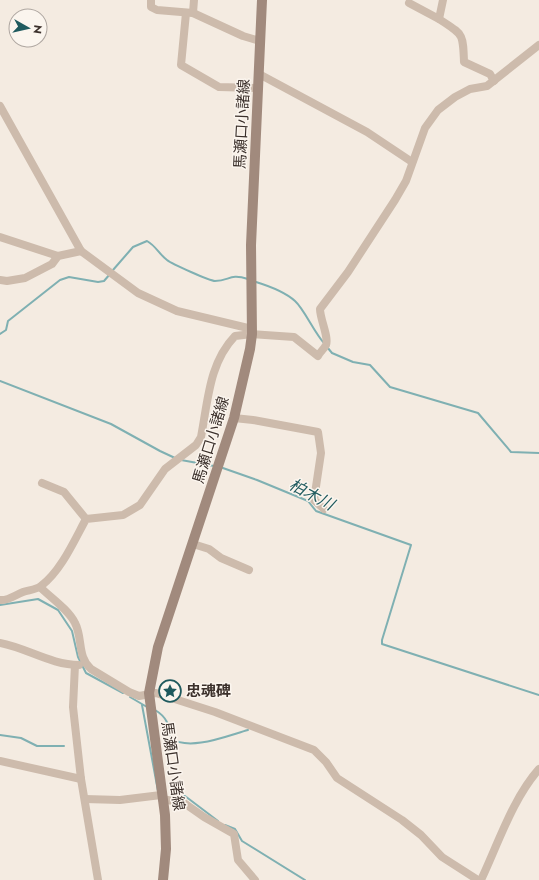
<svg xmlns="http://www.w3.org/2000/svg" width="539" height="880" font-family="Jost,'Noto Sans JP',sans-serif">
	<rect width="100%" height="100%" fill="#f4ebe1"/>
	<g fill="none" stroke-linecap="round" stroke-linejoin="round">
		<g stroke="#7fb0b2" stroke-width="2">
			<path d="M113 270 133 247 147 241C156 246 159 254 167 260 172 264 210 281 215 281 230 281 229 273 248 279"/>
			<path d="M256 282C269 286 285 292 295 301 304 309 314 332 324 343"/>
			<polyline points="0,334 6,330 8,321 60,280 69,277 98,282 104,281 110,274"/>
			<polyline points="327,347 332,353 353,362 370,365 390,387 478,413 511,452 539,453"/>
			<polyline points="0,381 111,424 160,451 175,458"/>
			<polyline points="181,460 214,466"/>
			<polyline points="220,467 257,480 308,501 316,511 411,545 382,640 382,644 539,695"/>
			<polyline points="0,605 38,599 58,610 72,631 78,657 86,673 123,693"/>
			<polyline points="130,697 147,707"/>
			<polyline points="142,705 158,791"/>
			<path d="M155 710C167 717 169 725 171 738 189 752 229 735 248 730"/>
			<polyline points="0,735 21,738 37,746 64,746"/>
			<polyline points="171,797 185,796 218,821"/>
			<polyline points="225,825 235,829 242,841 305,880"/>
		</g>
		<g stroke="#cdbbac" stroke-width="8">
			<polyline points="151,0 151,7 157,10 193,13 243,36 260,41"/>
			<path d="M443 0 439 19C463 35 463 32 464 62L490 74 494 81"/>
			<polyline points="409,3 439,19"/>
			<polyline points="186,13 181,65 219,87 258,88"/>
			<polyline points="193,13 194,0"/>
			<polyline points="259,74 367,132 412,162"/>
			<polyline points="0,106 81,251 138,293 177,311 252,329"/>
			<polyline points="0,237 58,256"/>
			<polyline points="0,280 7,281 25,278 52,264 58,256 81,251"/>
			<polyline points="234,418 253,420 318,432 321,453 314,500 324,509"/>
			<polyline points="42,483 64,492 86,519"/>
			<polyline points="193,544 209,549 221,558 249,570"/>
			<path d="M40 587C51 598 68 609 75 623 83 638 77 657 91 669L129 692 139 696 156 693 215 712 314 750 326 762 337 778 402 820 421 835 442 857 478 880"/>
			<path d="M0 600C8 601 15 595 23 592 28 590 36 590 41 586 61 571 74 541 86 519L123 515 140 505 165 469 196 445 201 437C208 401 209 363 235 336L252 334 294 337 318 356C320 352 324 349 326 345 329 337 320 319 320 309L348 272 395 200 406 181 425 128 438 110 455 97 470 89 487 86 539 45"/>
			<path d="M0 643C27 648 51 665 79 665"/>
			<polyline points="75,665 73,707 81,779 98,880"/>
			<polyline points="0,761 81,779"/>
			<polyline points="85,799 120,800 161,795"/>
			<polyline points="162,799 184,803 204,817 234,834 238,860 255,880"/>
			<path d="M481 880C498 844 513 798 539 769"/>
		</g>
		<polyline stroke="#a18a7d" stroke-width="10" points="163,880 166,849 165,815 149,693 158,647 234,418 250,349 252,334 251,245 262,0"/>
	</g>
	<defs>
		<g id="sight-ring" transform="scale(1.15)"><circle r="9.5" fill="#fbf5ee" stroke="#1f5a5e" stroke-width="1.5"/><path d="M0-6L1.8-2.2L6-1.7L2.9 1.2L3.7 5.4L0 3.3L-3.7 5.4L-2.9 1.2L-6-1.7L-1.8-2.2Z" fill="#1f5a5e"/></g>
	</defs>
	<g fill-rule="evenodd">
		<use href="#sight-ring" x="170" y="691"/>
	</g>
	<g text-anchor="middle" stroke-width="3" stroke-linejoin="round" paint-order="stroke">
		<g font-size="15" fill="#3b302b" stroke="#fbf5ee">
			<text transform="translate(242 124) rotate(-87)" y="5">馬瀬口小諸線</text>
			<text transform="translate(211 440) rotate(-73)" y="5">馬瀬口小諸線</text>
			<text transform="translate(173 766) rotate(82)" y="5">馬瀬口小諸線</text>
		</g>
		<g font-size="15" font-weight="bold" fill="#3b302b" stroke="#fbf5ee" text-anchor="start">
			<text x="186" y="696">忠魂碑</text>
		</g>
		<g font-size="16" font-style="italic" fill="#1f5a5e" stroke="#fbf5ee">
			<text transform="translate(312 494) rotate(28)" y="6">柏木川</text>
		</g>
	</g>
	<g transform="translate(28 28) rotate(98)"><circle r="19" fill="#fbf5ee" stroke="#aea6a0"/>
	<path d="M0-3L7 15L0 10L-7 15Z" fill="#1f5a5e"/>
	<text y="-6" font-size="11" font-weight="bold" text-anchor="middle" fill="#3b302b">N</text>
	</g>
</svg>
